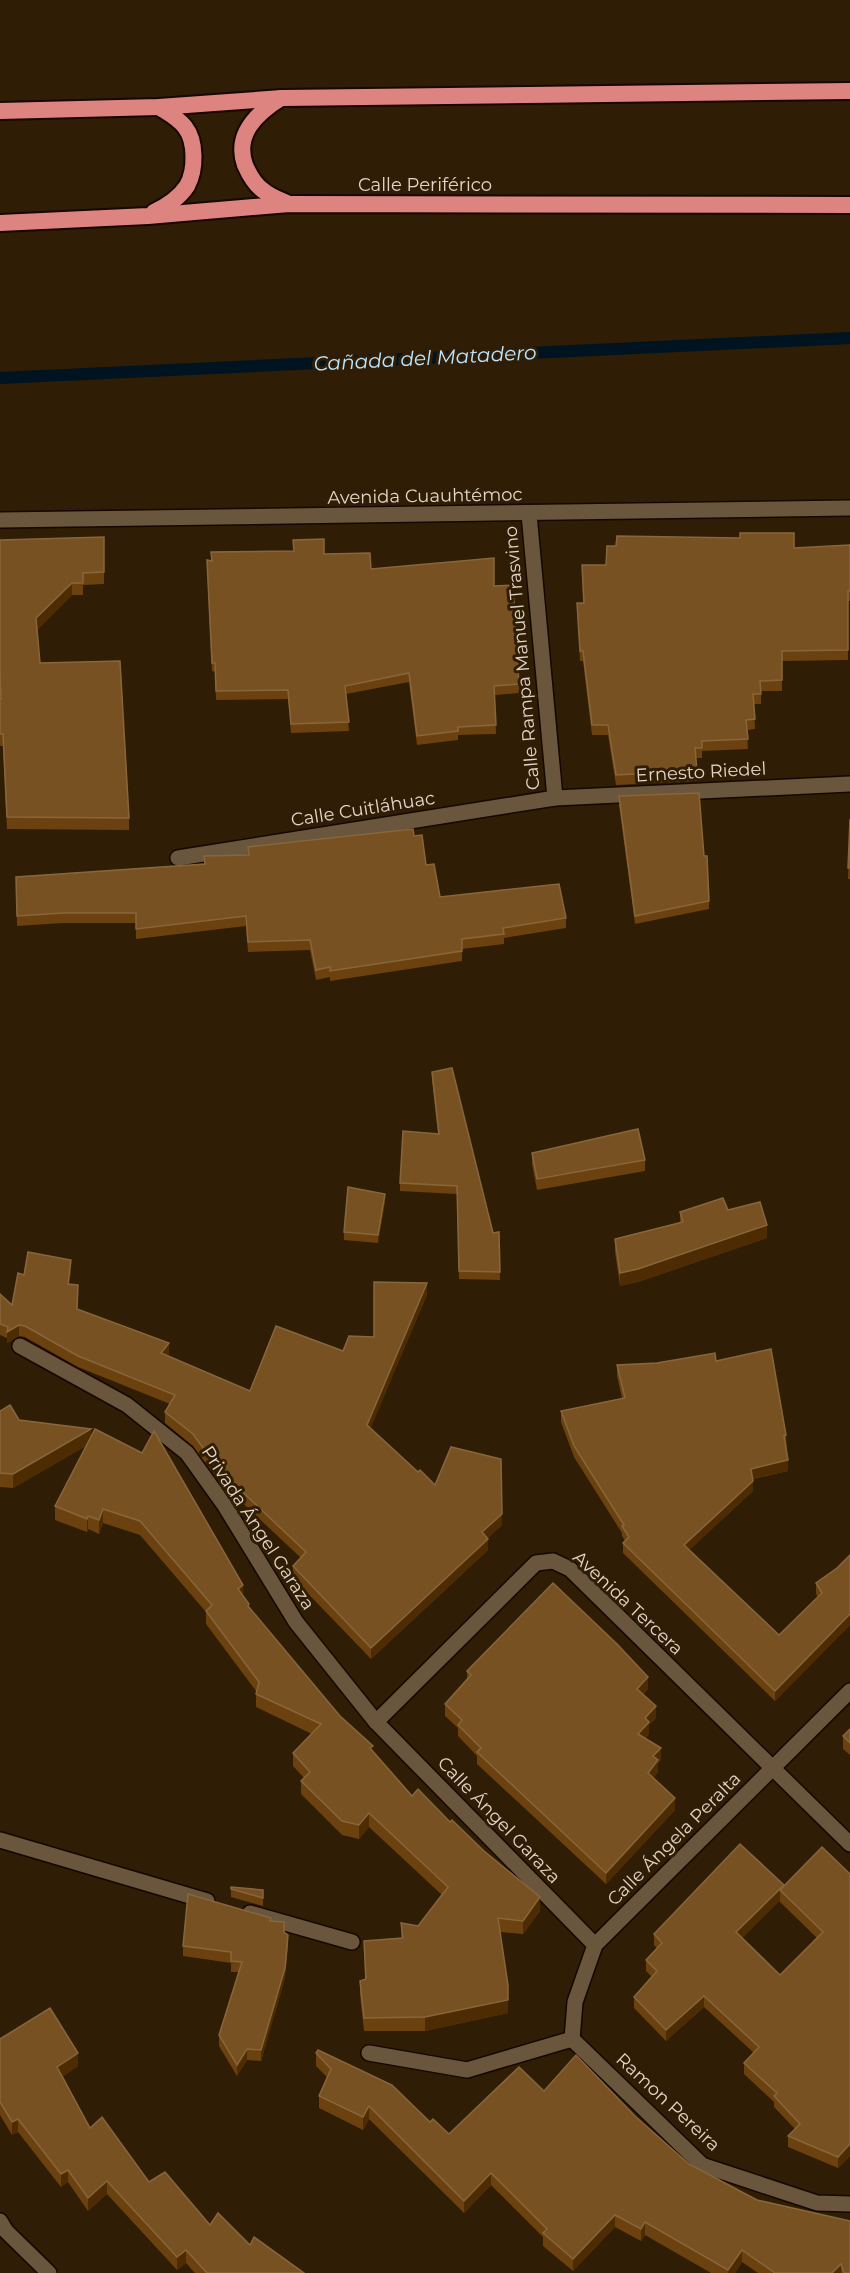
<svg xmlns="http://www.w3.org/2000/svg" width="850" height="2273" font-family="Montserrat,sans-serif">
	<rect width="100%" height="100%" fill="#2f1d05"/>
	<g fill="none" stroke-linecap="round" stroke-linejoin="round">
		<polyline stroke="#001320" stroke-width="12" points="0,378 850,338"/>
		<g stroke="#170700" stroke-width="18">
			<g id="minor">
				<polyline points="529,514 555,798"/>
				<polyline points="0,520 850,508"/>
				<polyline points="178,858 555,798 850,784"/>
				<polyline points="20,1346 127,1405 187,1453 225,1506 296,1622 376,1722 595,1945"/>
				<polyline points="376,1722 536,1563 553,1561 570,1569 850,1844"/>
				<polyline points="0,1840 207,1901"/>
				<polyline points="250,1913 352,1942"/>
				<polyline points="572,2039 575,2002 595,1945 850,1691"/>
				<polyline points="572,2039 702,2165 817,2203 850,2204"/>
				<polyline points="369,2053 467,2070 572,2039"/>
			</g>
		</g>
		<g stroke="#170700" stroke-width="18">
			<polyline id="tertiary" points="0,2221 6,2231 49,2273"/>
		</g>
		<g stroke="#170700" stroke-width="20">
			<g id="trunk">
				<path d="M281 98C257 113 234 134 245 165 249 174 256 186 264 191 271 197 281 200 289 204"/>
				<polyline points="0,111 159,107 282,98 850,91"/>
				<path d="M154 212C167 206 179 198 187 186 196 170 196 141 185 127 178 118 168 113 159 107"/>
				<polyline points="0,223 148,216 289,204 850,205"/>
			</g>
		</g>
		<use href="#minor" stroke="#6a563d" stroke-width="15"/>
		<use href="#tertiary" stroke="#6a563d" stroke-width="15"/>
		<use href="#trunk" stroke="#dd8480" stroke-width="16"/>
	</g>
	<g fill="#6b410f" fill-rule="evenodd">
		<polygon points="104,537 104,584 83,585 83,595 72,595 37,630 40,663 129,818 129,830 7,829 3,746 0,746 0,540"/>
		<polygon points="850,545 850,601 848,601 848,660 782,661 782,691 761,691 761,704 754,704 755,729 747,730 748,749 702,751 702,758 696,758 697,781 616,785 608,735 592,735 583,661 580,661 577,603 583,603 582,565 606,565 794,548"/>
		<polygon points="211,552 324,554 371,569 494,586 519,684 519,693 495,695 496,734 458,735 458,740 417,745 409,682 346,694 349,731 291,733 288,699 216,700 215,672 212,671 207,569 211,561"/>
		<polygon points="619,796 704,856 709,901 709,909 635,924 619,805"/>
		<polygon points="850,819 850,879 848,879"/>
		<polygon points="414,836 440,897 566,918 566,928 504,938 504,944 462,949 462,961 330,981 330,977 316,980 310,950 248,952 246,926 136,939 136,923 63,923 17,926 16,877 204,864 248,855 248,847"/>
		<polygon points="432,1072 493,1233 499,1232 500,1280 459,1279 457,1194 400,1191 400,1183 438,1134 432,1080"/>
		<polygon points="532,1153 645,1160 645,1171 537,1190 532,1164"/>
		<polygon points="385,1202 378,1243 344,1240 344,1232"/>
		<polygon points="728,1210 767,1238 638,1282 620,1286 615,1252 615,1239 680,1222 680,1212"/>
		<polygon points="71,1271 69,1284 78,1296 77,1309 169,1354 168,1356 250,1391 374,1337 427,1295 370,1428 418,1472 435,1485 502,1525 487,1538 488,1550 371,1659 293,1578 293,1566 301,1558 218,1480 193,1446 165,1423 165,1412 170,1404 78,1367 25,1337 19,1336 7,1343 7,1338 0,1335 0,1294 12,1305 24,1275"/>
		<polygon points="716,1361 786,1435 788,1471 753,1479 753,1491 689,1550 779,1635 818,1597 816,1594 816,1583 837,1568 850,1555 850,1625 775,1701 623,1553 623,1543 625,1541 622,1536 622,1533 574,1457 561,1422 561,1411 622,1398 617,1376 617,1365"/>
		<polygon points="0,1411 19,1420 91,1436 243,1595 249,1608 340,1716 412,1796 450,1822 540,1911 523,1934 500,1932 508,2013 425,2031 364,2031 360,1995 360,1981 365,1980 364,1941 401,1938 401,1923 418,1926 442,1895 369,1827 359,1839 342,1835 301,1794 301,1781 304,1778 293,1766 293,1753 312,1734 256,1707 256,1691 206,1624 206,1612 140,1535 103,1523 99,1534 88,1529 87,1532 55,1520 55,1506 86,1446 13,1488 0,1487"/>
		<polygon points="467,1671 648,1689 643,1694 656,1718 649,1725 649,1734 645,1739 661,1760 658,1763 658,1772 653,1778 675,1810 606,1884 477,1764 477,1756 458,1736 458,1728 445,1716 445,1704 467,1679"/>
		<polygon points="850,1729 850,1755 843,1749 843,1736"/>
		<path d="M850 1874V2156L838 2168 788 2147V2136L795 2129 774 2107V2102L744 2074V2063L754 2053 704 2007 666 2041 634 2008V1997L652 1977 646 1971V1960L657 1948 654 1945V1934L784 1887ZM780 1900V1902L817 1938 780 1975 742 1938Z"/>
		<polygon points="231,1887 263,1898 263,1906 231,1897"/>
		<polygon points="271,1921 284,1932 288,1946 285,1978 261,2061 247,2060 237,2076 219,2046 219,2035 239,1972 231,1972 231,1963 183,1956 183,1946"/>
		<polygon points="0,2039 78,2066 63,2076 90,2128 149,2182 210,2225 304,2273 195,2273 186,2263 177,2270 107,2194 88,2211 68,2182 61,2187 18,2132 12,2135 0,2115"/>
		<polygon points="316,2053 449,2134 544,2091 636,2117 689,2164 757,2200 850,2221 850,2273 758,2273 742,2262 735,2273 711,2273 645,2235 641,2241 615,2227 573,2271 543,2246 543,2237 491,2185 464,2213 369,2119 363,2130 319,2108 319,2096 327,2077 316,2066"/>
	</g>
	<g fill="#4e2c03">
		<polygon points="72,583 72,595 36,631 36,618"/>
		<polygon points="385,1194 385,1202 378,1243 378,1235"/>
		<polygon points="767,1225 767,1238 638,1282 620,1286 620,1273"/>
		<polygon points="71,1260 71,1271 68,1295 68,1284"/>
		<polygon points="427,1283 427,1295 367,1437 367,1425"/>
		<polygon points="19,1325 19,1336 7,1343 7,1332"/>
		<polygon points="169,1343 169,1354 161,1364 161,1353"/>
		<polygon points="91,1429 91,1443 13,1488 13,1474"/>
		<polygon points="788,1460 788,1471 751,1479 751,1469"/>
		<polygon points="753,1481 753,1491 684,1555 684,1545"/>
		<polygon points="103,1509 103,1523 99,1534 99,1520"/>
		<polygon points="502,1514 502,1525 482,1544 482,1532"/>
		<polygon points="88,1516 88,1529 87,1532 87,1519"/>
		<polygon points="488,1539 488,1550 371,1659 371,1648"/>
		<polygon points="243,1585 243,1598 238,1589"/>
		<polygon points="850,1614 850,1625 775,1701 775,1691"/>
		<polygon points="648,1677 648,1689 637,1701 637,1689"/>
		<polygon points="656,1706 656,1718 649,1725 649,1734 638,1746 638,1734 645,1718"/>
		<polygon points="661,1748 661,1760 658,1763 658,1772 648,1784 648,1773 653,1756"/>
		<polygon points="675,1798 675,1810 606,1884 606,1873"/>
		<polygon points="369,1813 369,1827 359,1839 359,1825"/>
		<polygon points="784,1885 784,1894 780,1890 780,1900 736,1944 736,1932"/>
		<polygon points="540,1897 540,1911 523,1934 523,1921"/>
		<polygon points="288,1935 285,1978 261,2061 261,2050"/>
		<polygon points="508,1985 508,2013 425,2031 425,2017"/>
		<polygon points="704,1996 704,2007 666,2041 666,2030"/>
		<polygon points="247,2049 247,2060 237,2076 237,2065"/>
		<polygon points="78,2053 78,2066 57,2080 57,2067"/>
		<polygon points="369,2106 369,2119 363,2130 363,2117"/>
		<polygon points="18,2119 18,2132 12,2135 12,2122"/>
		<polygon points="850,2144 850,2156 838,2168 838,2157"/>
		<polygon points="68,2170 68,2182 61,2187 61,2174"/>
		<polygon points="491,2173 491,2185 464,2213 464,2201"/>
		<polygon points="107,2181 107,2194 88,2211 88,2198"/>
		<polygon points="615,2215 615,2227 573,2271 573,2259"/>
		<polygon points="645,2222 645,2235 641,2241 641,2229"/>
		<polygon points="186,2250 186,2263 177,2270 177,2257"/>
		<polygon points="742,2250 742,2262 735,2273 728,2273 728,2270"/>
		<polygon points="841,2264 841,2273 832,2273"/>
	</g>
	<g fill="#785123" stroke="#88663c" stroke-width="1.5">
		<polygon points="740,533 794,533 794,548 850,545 850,591 848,591 848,650 782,651 782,680 760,681 761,694 753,694 755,719 746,720 748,739 702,741 702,748 695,748 697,771 616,775 608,725 592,725 583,651 580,651 577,603 584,603 582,565 606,565 607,546 616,546 617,536 740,538"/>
		<polygon points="104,537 104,572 83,573 83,583 72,583 36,618 40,663 120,661 129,818 7,817 3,734 0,734 0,699 1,699 0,673 0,540"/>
		<polygon points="324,539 324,554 370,553 371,569 494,558 494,586 513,585 519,684 494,686 496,725 458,727 458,731 417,736 409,673 345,686 349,722 291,724 288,690 216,691 215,663 212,663 207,560 212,561 211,552 294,551 293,540"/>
		<polygon points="699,793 704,856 707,856 709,901 635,916 619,796"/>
		<polygon points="850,819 850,868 848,868"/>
		<polygon points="413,829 414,836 422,835 426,865 434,864 440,897 559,884 566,918 503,928 504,934 462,939 462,951 330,971 330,967 316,970 310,940 248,942 246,916 136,929 136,913 63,913 17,916 16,877 205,864 204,856 249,855 248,847"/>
		<polygon points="452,1068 493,1233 499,1232 500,1272 459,1271 457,1186 400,1183 403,1131 439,1134 432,1072"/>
		<polygon points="638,1129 645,1160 537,1179 532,1153"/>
		<polygon points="348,1187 385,1194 378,1235 344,1232"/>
		<polygon points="723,1198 728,1210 760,1202 767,1225 638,1269 620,1273 615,1239 683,1222 680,1212"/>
		<polygon points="28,1252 71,1260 68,1284 78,1285 77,1309 169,1343 161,1353 250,1391 276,1326 343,1351 349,1336 374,1337 374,1282 427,1283 367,1425 418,1472 420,1470 435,1485 451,1447 501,1459 502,1514 482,1532 488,1539 371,1648 293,1566 306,1552 218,1469 193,1434 165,1412 175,1395 78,1356 25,1326 19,1325 7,1332 8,1327 0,1324 0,1294 12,1305 18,1273 24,1275"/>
		<polygon points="771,1349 786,1435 784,1436 788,1460 751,1469 753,1481 684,1545 779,1635 822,1593 816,1583 837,1568 850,1555 850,1614 775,1691 623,1543 629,1537 622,1526 624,1525 574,1446 561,1411 625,1398 617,1365 657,1363 715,1353 716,1361"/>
		<polygon points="10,1405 19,1420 91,1429 13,1474 0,1473 0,1411"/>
		<polygon points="95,1429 142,1453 154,1431 243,1585 238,1589 249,1604 248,1606 340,1716 373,1746 370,1748 412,1796 418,1789 450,1822 452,1820 484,1851 540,1897 523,1921 498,1918 508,1985 508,2000 425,2017 364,2018 360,1981 366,1979 364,1941 403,1938 401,1923 418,1926 448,1887 369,1813 359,1825 342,1821 301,1781 310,1772 293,1753 321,1724 256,1694 259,1682 206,1611 212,1605 140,1521 103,1509 99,1520 88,1516 87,1519 55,1506"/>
		<polygon points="553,1583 617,1644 648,1677 637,1689 656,1706 645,1718 649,1722 638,1734 661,1748 653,1756 658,1760 648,1773 675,1798 606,1873 477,1752 481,1748 458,1725 462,1720 445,1704 471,1675 467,1671"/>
		<polygon points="850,1729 850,1743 843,1736"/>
		<polygon points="740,1844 784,1885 736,1932 780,1975 823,1932 780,1890 822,1847 850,1874 850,2144 838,2157 788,2136 800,2124 774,2096 777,2093 744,2063 759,2047 704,1996 666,2030 634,1997 657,1971 646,1960 662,1943 654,1934"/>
		<polygon points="231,1887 263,1890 263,1898 231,1889"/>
		<polygon points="188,1894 271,1918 270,1921 284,1922 284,1932 288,1935 285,1968 261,2050 247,2049 237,2065 219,2035 242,1962 231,1961 231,1952 183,1946"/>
		<polygon points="50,2008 78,2053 57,2067 90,2128 102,2117 149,2182 165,2172 210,2225 218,2213 250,2245 254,2237 304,2273 207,2273 186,2250 177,2257 107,2181 88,2198 68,2170 61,2174 18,2119 12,2122 0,2102 0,2039"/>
		<polygon points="318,2050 392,2085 430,2122 433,2119 449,2134 519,2067 544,2091 576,2055 636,2117 689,2164 757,2200 850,2221 850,2273 844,2273 841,2264 832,2273 775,2273 742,2250 728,2270 645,2222 641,2229 615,2215 573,2259 543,2233 547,2229 491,2173 464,2201 369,2106 363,2117 319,2096 331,2069 316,2053"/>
	</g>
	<g text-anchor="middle" stroke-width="6" stroke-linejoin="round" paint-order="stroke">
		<g font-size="18" fill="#e2d5c7" stroke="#2f1d05">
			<text x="425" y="191">Calle Periférico</text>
			<text transform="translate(425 496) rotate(-1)" y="6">Avenida Cuauhtémoc</text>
			<text transform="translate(522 658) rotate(-95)" y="6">Calle Rampa Manuel Trasvino</text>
			<text transform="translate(701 772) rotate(-3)" y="6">Ernesto Riedel</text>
			<text transform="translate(363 809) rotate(-9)" y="6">Calle Cuitláhuac</text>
			<text transform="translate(258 1528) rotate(57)" y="6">Privada Ángel Garaza</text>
			<text transform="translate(628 1603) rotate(43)" y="6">Avenida Tercera</text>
			<text transform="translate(499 1820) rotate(46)" y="6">Calle Ángel Garaza</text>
			<text transform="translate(674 1839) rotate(-45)" y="6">Calle Ángela Peralta</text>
			<text transform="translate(668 2102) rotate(43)" y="6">Ramon Pereira</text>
		</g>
		<g font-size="20" font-style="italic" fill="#bce6fe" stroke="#2f1d05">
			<text transform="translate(425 358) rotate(-3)" y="7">Cañada del Matadero</text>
		</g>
	</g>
</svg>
